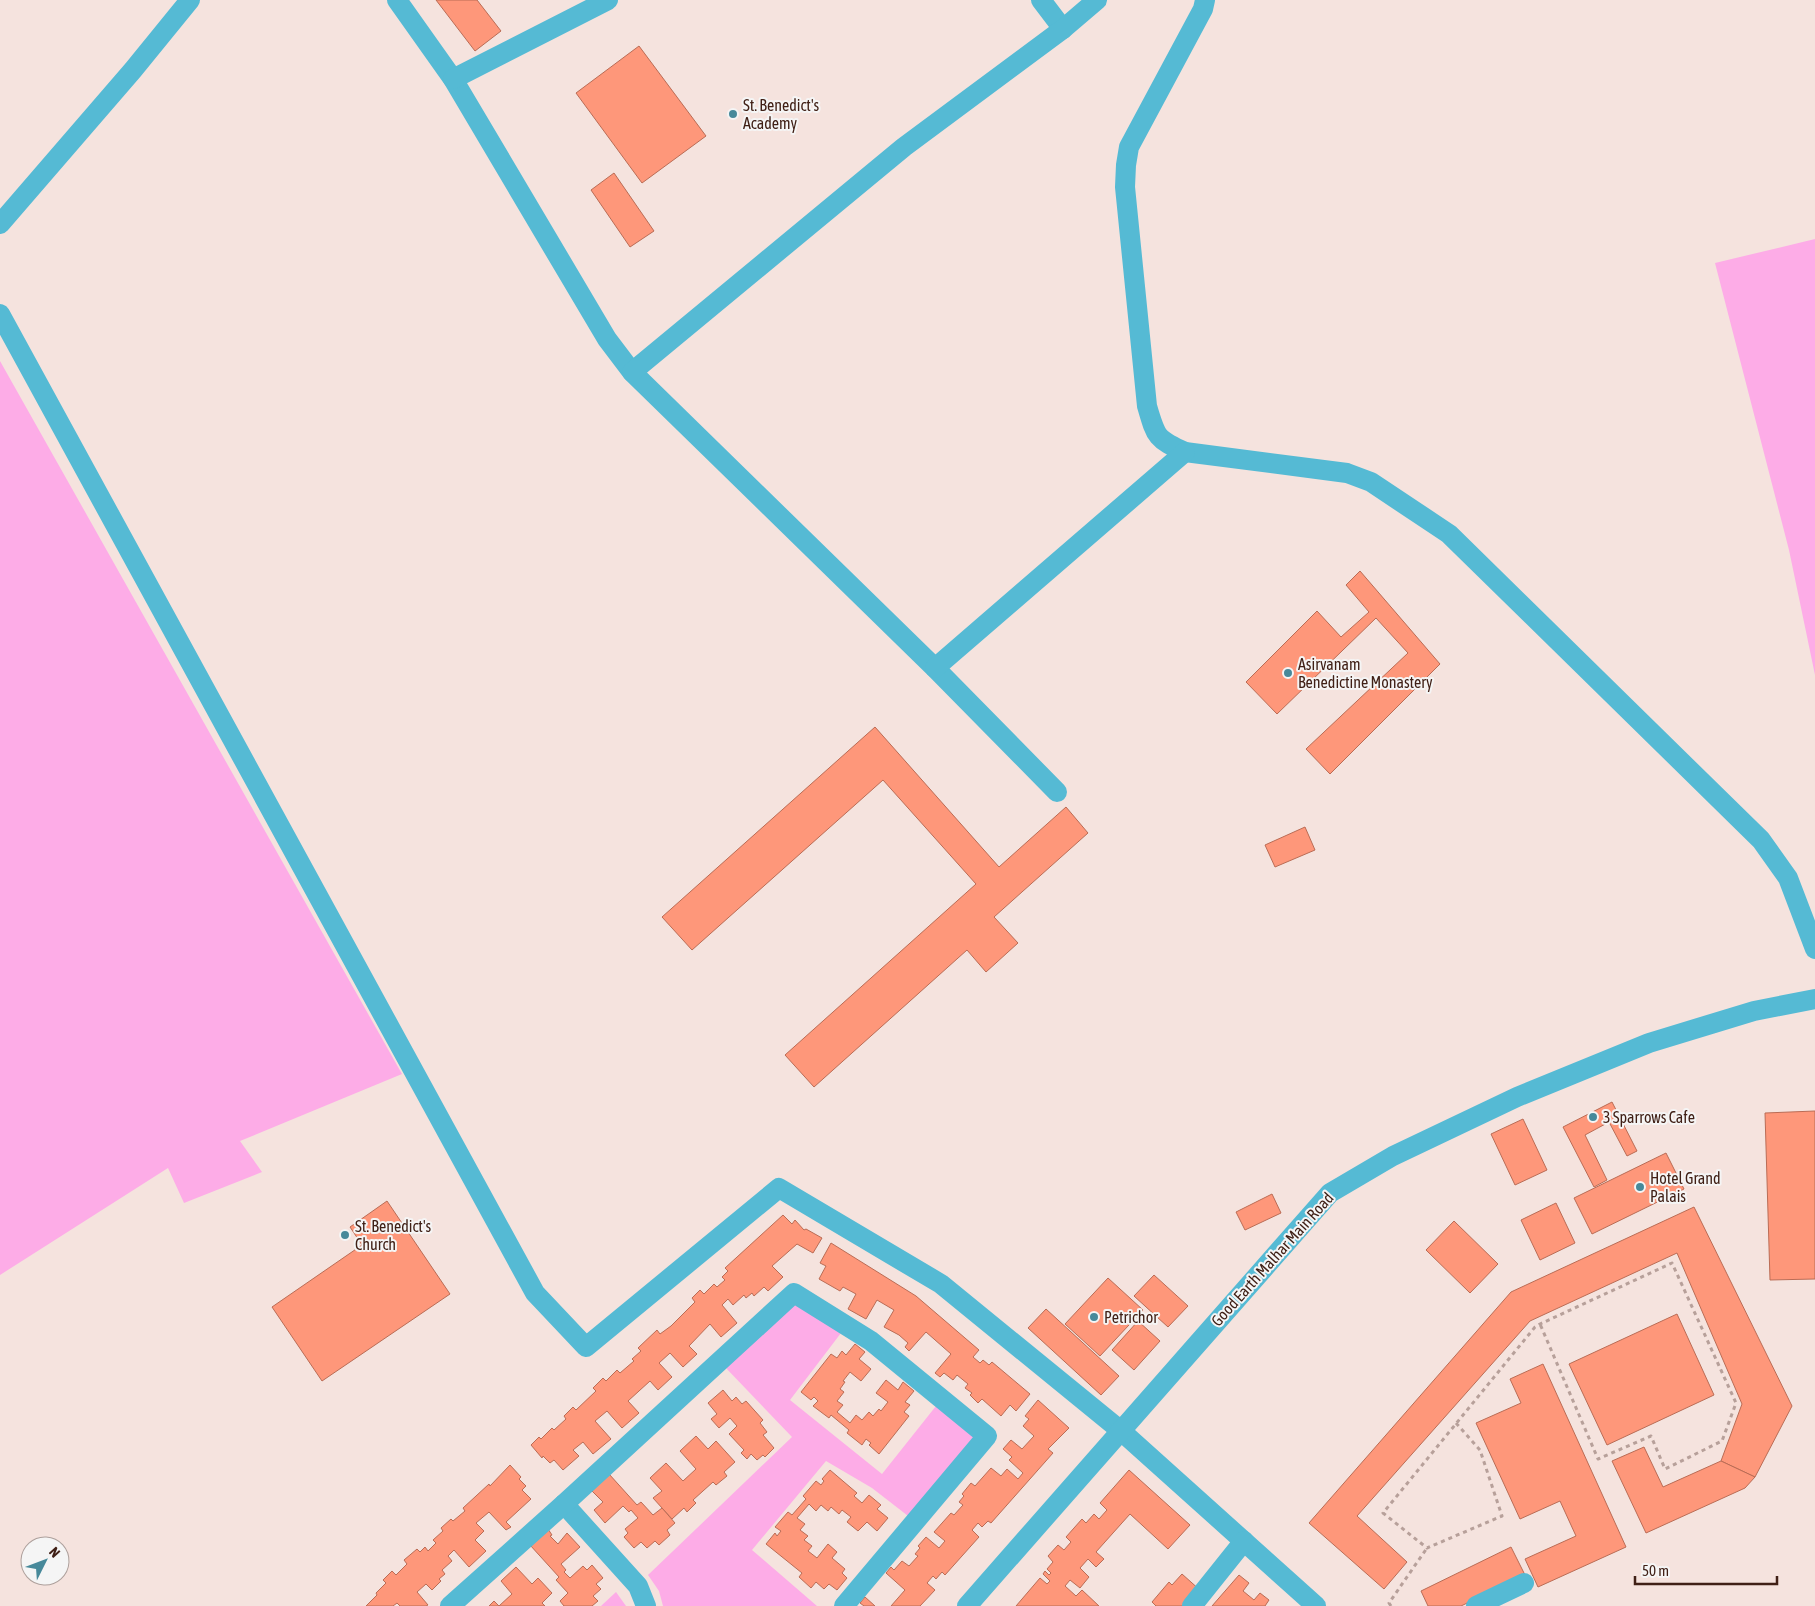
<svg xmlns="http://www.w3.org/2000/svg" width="1815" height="1606" font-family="'Asap Condensed',sans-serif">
	<rect width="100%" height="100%" fill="#f5e3de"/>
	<g fill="#fdace7">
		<polygon points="1815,239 1815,675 1789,550 1715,263"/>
		<polygon points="0,361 402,1074 240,1141 262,1172 184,1203 168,1168 0,1275"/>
		<polygon points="793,1302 841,1333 790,1400 882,1474 936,1406 976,1438 912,1519 872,1488 826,1461 752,1550 817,1606 663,1606 659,1591 648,1575 792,1437 724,1366"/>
		<polygon points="616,1592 626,1606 601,1606"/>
	</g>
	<g fill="#fe977a" stroke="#ba6c55">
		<polygon points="436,0 477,0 501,31 475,51"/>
		<polygon points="639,46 706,136 642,183 576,93"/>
		<polygon points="614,173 654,231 630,247 591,190"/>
		<polygon points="1360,571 1440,664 1330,774 1306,749 1408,653 1376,618 1277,714 1246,682 1317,611 1341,637 1369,612 1346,585"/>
		<polygon points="875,727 999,867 1066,807 1088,833 994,917 1018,943 986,972 967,950 814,1087 785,1055 976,884 883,780 692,950 662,917"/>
		<polygon points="1305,827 1315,850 1275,867 1265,845"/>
		<polygon points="1612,1102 1637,1151 1627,1156 1609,1122 1585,1135 1607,1180 1594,1187 1563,1127"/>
		<polygon points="1815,1111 1815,1279 1770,1280 1765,1113"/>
		<polygon points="1523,1119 1547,1170 1515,1185 1491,1134"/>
		<polygon points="1666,1153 1684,1189 1592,1234 1574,1198"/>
		<polygon points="1272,1194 1281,1213 1245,1230 1236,1212"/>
		<polygon points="387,1201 450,1294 322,1381 272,1307 362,1245 350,1227"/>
		<polygon points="1556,1203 1575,1243 1540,1260 1521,1220"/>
		<polygon points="1694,1207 1792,1406 1755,1477 1721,1461 1742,1404 1677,1253 1530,1321 1357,1516 1407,1562 1384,1589 1309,1523 1511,1292"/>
		<polygon points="783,1215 792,1224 795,1220 804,1230 806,1229 822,1238 813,1253 797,1244 772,1266 783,1277 768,1291 764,1287 754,1296 752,1293 746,1298 744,1295 733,1305 728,1299 722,1305 737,1323 721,1337 710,1324 689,1346 697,1354 683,1367 670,1353 659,1363 672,1377 658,1390 650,1381 628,1401 639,1413 622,1428 607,1411 595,1421 611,1439 593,1454 583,1442 573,1450 579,1456 563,1470 554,1460 550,1463 543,1456 542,1458 531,1445 539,1437 541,1439 552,1428 554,1430 566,1419 564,1416 573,1407 576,1410 596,1391 593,1388 603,1378 606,1381 617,1370 620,1373 634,1361 632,1359 641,1351 638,1348 657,1330 660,1334 671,1326 695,1302 692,1298 700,1290 704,1294 714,1284 717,1287 725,1280 722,1277 728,1271 725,1268"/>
		<polygon points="1454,1221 1498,1264 1470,1293 1426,1250"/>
		<polygon points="831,1243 916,1296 979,1350 973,1357 980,1363 983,1360 989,1365 992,1362 1030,1394 1016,1411 1010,1405 1001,1416 982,1399 978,1403 970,1395 972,1393 965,1388 968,1384 957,1375 953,1380 944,1373 940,1377 935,1373 951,1354 926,1332 909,1351 905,1347 908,1343 899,1335 884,1327 894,1310 877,1300 866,1319 848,1309 856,1294 843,1287 840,1291 819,1279 826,1266 820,1263"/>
		<polygon points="1154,1275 1188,1306 1168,1327 1134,1296"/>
		<polygon points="1108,1278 1143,1310 1100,1356 1065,1324"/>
		<polygon points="1046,1309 1119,1376 1101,1395 1028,1328"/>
		<polygon points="1677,1314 1714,1395 1607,1445 1569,1364"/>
		<polygon points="1138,1321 1160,1341 1134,1370 1112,1350"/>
		<polygon points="855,1344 865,1352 859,1359 871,1369 861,1381 850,1372 843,1381 845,1382 840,1389 844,1392 837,1401 843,1405 837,1412 850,1423 856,1415 862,1420 869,1412 873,1416 879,1409 881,1411 888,1402 876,1393 886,1380 898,1390 903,1382 914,1391 905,1402 910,1405 904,1412 909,1416 879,1454 869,1445 871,1443 866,1439 862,1445 847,1433 849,1430 831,1415 829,1418 813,1406 818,1401 814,1397 811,1400 801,1392 831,1354 837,1358 842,1351 846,1355"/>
		<polygon points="1543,1364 1626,1547 1538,1587 1525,1559 1576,1536 1560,1501 1520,1519 1476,1423 1521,1403 1510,1379"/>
		<polygon points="723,1390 732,1401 736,1397 742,1404 746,1401 763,1420 760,1423 767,1432 763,1435 774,1448 765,1457 763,1455 757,1460 751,1454 747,1459 741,1453 744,1450 729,1434 737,1426 730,1418 719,1428 711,1419 717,1414 708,1403"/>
		<polygon points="1038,1400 1069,1428 1048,1449 1053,1453 991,1523 988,1521 982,1527 978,1523 972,1530 979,1537 945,1575 942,1572 936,1579 933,1576 927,1583 935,1590 920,1606 891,1606 905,1590 886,1573 891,1567 894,1570 902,1561 909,1566 918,1556 915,1554 920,1548 918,1546 926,1537 939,1548 945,1541 934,1532 951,1513 954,1515 963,1505 959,1502 964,1496 962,1494 971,1483 975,1486 991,1468 1001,1476 1007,1469 1018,1479 1023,1473 1009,1460 1012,1457 1003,1449 1011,1440 1022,1449 1034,1436 1023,1426 1029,1419 1025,1416"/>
		<polygon points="696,1436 708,1449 716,1441 735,1462 724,1472 727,1476 716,1485 713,1482 693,1500 696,1503 687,1512 684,1508 672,1519 653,1498 662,1491 650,1478 666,1463 683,1481 696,1469 680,1451"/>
		<polygon points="1644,1447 1663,1487 1721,1461 1755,1477 1745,1488 1646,1533 1612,1461"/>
		<polygon points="510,1465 521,1477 519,1479 526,1486 522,1490 531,1499 506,1522 511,1527 506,1530 489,1512 476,1523 484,1531 475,1540 486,1551 469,1567 454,1550 448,1556 452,1561 442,1570 445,1574 439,1579 441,1581 432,1590 426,1584 417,1592 428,1605 426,1606 400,1606 397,1603 393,1606 366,1606 377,1595 376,1593 386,1583 383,1580 392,1571 396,1575 407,1564 404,1560 417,1549 420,1552 425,1547 428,1551 436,1543 433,1540 443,1531 441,1528 451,1519 453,1521 465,1511 463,1508 489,1484 490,1486"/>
		<polygon points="830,1470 857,1493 854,1496 862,1503 869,1495 881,1505 877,1509 888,1518 877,1531 867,1522 858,1531 847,1522 851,1517 842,1510 839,1514 831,1507 828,1511 821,1505 816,1511 809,1504 797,1518 805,1524 800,1530 808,1536 804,1540 812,1546 808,1551 817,1558 828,1544 837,1552 832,1558 845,1569 842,1573 847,1578 837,1590 829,1584 824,1589 816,1582 811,1588 799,1577 802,1573 766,1544 775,1533 777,1536 781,1531 775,1527 788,1512 792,1515 806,1499 803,1496 816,1481 821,1485 824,1481 822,1479"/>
		<polygon points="1129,1470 1190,1525 1168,1549 1130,1514 1096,1552 1104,1559 1096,1567 1088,1559 1080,1568 1089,1577 1080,1588 1070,1580 1065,1586 1076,1596 1082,1590 1099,1606 1016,1606 1040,1578 1047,1584 1050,1581 1043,1574 1045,1571 1049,1575 1051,1573 1047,1569 1053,1562 1048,1556 1058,1545 1064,1550 1071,1542 1066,1537 1082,1519 1086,1523 1094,1514 1099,1519 1107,1510 1100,1503"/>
		<polygon points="609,1474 637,1505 641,1502 653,1515 662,1508 675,1523 667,1530 670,1535 659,1545 655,1541 647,1548 641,1542 634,1548 624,1537 628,1533 625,1529 638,1518 631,1510 629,1512 623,1506 605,1523 594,1510 603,1502 591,1490"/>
		<polygon points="548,1529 552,1535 550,1536 558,1544 567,1533 580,1547 561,1564 566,1570 564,1572 570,1578 583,1566 587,1570 592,1565 603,1578 596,1584 601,1589 593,1596 598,1601 592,1606 564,1606 560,1601 568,1593 556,1580 559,1577 530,1545"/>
		<polygon points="1511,1547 1525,1575 1461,1606 1428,1606 1421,1591"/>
		<polygon points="516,1567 532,1584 538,1578 552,1593 542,1603 545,1606 489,1606 494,1601 499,1606 512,1594 501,1581"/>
		<polygon points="1182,1574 1201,1591 1188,1606 1156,1606 1152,1602 1169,1582 1172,1585"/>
		<polygon points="1239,1575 1249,1583 1243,1591 1254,1600 1260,1593 1269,1600 1265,1606 1212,1606"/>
		<polygon points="865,1597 875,1606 864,1606 860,1603"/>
	</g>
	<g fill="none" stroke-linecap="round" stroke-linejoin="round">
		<g stroke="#b7a09a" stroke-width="3" stroke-dasharray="4 4" stroke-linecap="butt">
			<polyline points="1456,1423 1480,1450 1502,1516 1427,1548 1383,1513 1535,1327 1540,1324 1672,1263 1736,1403 1722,1441 1665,1469 1651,1436 1598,1459 1540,1324"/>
			<polyline points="1391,1606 1389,1603 1427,1548"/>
		</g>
		<g stroke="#55bad4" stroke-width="20">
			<polyline points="397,0 453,79 607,339 632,372 935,668 1057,792"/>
			<polyline points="1041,0 1063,29"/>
			<path d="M1205 0 1203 9 1129 147 1126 165 1125 187 1147 406C1156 437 1156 439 1185 452L1347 473 1371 482 1449 534 1761 840 1788 878 1815 949"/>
			<polyline points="453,79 608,0"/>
			<polyline points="0,224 133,70 190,0"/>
			<polyline points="0,314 535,1293 586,1347 779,1188 941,1284 1120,1430 1316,1606"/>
			<polyline points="632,372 904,147 1063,29 1097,0"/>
			<polyline points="935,668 1185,452"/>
			<polyline points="564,1504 638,1586 646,1606"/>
			<polyline points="450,1606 564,1504 794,1293 871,1341 987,1436 844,1606"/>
			<polyline points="967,1606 1330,1193 1393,1156 1517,1097 1649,1043 1754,1011 1815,999"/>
			<polyline points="1192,1606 1244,1541"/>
			<polyline points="1476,1606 1524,1583"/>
		</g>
	</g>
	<g fill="#47899a" stroke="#f5f5f5" stroke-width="2">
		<circle cx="733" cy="114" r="5"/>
		<circle cx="1288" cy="673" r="5"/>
		<circle cx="1593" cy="1117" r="5"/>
		<circle cx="1640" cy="1187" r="5"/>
		<circle cx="345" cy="1235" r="5"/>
		<circle cx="1094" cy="1317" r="5"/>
	</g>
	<g text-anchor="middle" stroke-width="4" stroke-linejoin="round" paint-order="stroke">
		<g font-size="16" fill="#402016" stroke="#f5f5f5" text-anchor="start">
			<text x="743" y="111">St. Benedict's<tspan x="743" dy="18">Academy</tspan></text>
			<text x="1298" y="670">Asirvanam<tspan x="1298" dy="18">Benedictine Monastery</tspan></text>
			<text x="1603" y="1123">3 Sparrows Cafe</text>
			<text x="1650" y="1184">Hotel Grand<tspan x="1650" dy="18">Palais</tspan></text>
			<text x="355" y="1232">St. Benedict's<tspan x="355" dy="18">Church</tspan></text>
			<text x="1104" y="1323">Petrichor</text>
		</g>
		<g font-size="16" fill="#402016" stroke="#f5f5f5">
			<text transform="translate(1272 1259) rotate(-48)" y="6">Good Earth Malhar Main Road</text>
		</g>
	</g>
	<g transform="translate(45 1561) rotate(48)"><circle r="24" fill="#f5f5f5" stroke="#ada09c"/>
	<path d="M0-4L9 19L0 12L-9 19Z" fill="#47899a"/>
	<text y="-8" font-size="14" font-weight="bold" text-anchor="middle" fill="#402016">N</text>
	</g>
	<path d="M1635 1576v8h142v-8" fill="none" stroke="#402016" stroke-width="2.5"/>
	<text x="1642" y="1576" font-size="15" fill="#402016" stroke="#f5f5f5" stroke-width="4" paint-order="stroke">50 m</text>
</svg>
